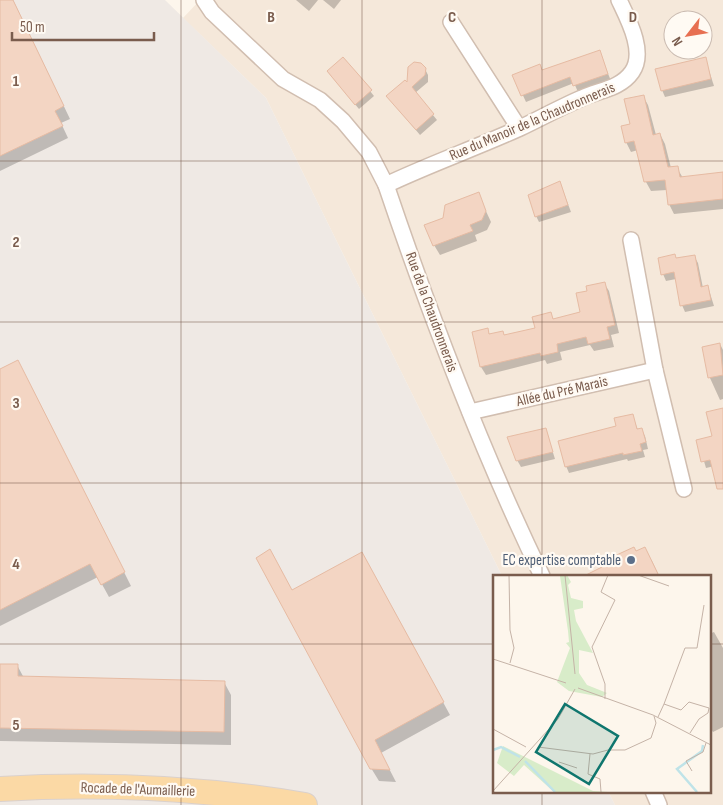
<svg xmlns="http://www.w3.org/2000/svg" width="723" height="805" font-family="'Sofia Sans Condensed',sans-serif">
	<rect width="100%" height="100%" fill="#fdf6ec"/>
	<path fill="#f5e8da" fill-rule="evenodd" d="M200 0H723V805H615L608 791H709V576H502L266 98 183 18ZM673 20H703V50H673Z"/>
	<polygon fill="#efe9e4" points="0,0 165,0 266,98 502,576 494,576 494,791 608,791 615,805 0,805"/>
	<g fill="#0003">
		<polygon points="0,0 13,0 70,119 61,123 68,138 0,171"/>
		<polygon points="296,0 318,0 309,11"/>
		<polygon points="323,0 341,0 334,9"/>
		<polygon points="599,51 611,81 578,92 574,83 526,102 514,76 543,71"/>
		<polygon points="343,58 374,96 359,109 328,72"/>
		<polygon points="705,58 714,86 665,97 662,90"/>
		<polygon points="425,69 428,75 428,82 415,93 437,120 420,135 388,97 408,85"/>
		<polygon points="643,96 648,105 656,135 660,134 665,144 671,168 677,168 683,178 723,172 723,209 674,214 669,204 667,190 651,191 646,182 638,150 631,152 626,142"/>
		<polygon points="560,183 571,212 539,222 536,216"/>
		<polygon points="478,194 491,222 487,230 475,235 477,241 440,255 434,245 444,219"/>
		<polygon points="694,256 698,263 703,288 708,287 714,306 685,312 682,305 676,279 666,281 663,274 676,259"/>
		<polygon points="604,283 609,291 619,333 611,335 614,347 594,351 590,345 560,352 562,360 547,364 545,360 486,375 481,367 487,330 490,335 504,336 536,329 550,314 554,320 582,313 589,292"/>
		<polygon points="720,344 723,350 723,399 720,400 710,378"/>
		<polygon points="0,371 25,375 131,586 109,597 98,577 0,626"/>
		<polygon points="723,409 723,464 706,468 698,441 715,437"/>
		<polygon points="632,415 638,430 641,429 645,436 648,449 643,450 645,457 628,461 627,459 569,473 566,466"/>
		<polygon points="546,430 555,459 521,467 517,460"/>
		<polygon points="636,552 652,561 659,576 607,576 603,568"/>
		<polygon points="369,566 450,715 381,753 396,782 379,781 371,768 292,591"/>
		<polygon points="714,632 723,648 723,727 713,732 709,726 709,634"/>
		<polygon points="0,665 17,665 24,678 224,682 231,695 231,745 0,741"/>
	</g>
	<g fill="#f3d5c3" stroke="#e6bba3">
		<polygon points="0,0 13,0 64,106 55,111 63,126 0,156"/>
		<polygon points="600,50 608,74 573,86 570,77 521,96 512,75 540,64 542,70"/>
		<polygon points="343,57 372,90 355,105 327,71"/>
		<polygon points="706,57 711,79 661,91 655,69"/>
		<polygon points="414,62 421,63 426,68 425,75 412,87 434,114 416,130 386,96 405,80 407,82 408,67"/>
		<polygon points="644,95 653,135 660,133 668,167 678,166 680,177 723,172 723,199 668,205 665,180 644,182 634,141 625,143 621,126 630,124 624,99"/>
		<polygon points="560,181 568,205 535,217 528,195"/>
		<polygon points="479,192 486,211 482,220 470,225 473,231 433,246 424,225 443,218 445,205"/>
		<polygon points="675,254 676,258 695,255 701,287 708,285 711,300 680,306 674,272 661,275 658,258"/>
		<polygon points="605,282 615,325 607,327 610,339 588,344 586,337 557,344 558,352 541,356 540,353 480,367 472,332 488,328 489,334 503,331 504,335 535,328 532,317 551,312 553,319 580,312 576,293 587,291 586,286"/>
		<polygon points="720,343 723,375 708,378 702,347"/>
		<polygon points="18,360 125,572 101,585 90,564 0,610 0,369"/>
		<polygon points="723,408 723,489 717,489 710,460 701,462 696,440 712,436 706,412"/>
		<polygon points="633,414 637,429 642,428 646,442 640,444 642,451 623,455 623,453 565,467 558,441 616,426 614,418"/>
		<polygon points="546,428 553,452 516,461 507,437"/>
		<polygon points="634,547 636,551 645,547 659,576 584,576 612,562 610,558"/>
		<polygon points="270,549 292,590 362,552 444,702 375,740 390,770 370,769 256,558"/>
		<polygon points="0,664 18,664 18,676 225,681 224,732 0,728"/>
	</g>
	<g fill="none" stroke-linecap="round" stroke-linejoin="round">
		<g stroke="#d1beb0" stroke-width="18">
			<g id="minor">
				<path d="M204 0 212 12 283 79 320 100 343 121 369 152 386 185C431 318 481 450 542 576"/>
				<polyline points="451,22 519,128"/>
				<path d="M386 185C430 164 476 148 520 128 541 118 561 107 582 98 599 90 620 89 632 72 646 52 628 19 619 0"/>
				<polyline points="631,240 655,370 684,489"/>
				<polyline points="470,412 655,370"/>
				<polyline points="653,791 659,805"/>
			</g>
		</g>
		<g stroke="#dad1cd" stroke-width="26">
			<path id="primary" d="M0 789C102 783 204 788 305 805"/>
		</g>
		<use href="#minor" stroke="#fff" stroke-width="15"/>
		<use href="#primary" stroke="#fbd9a5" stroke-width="24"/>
	</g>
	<path fill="none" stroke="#7a5c4d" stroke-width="1" stroke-opacity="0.55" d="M181 0V805M362 0V805M542 0V576M0 161H723M0 322H723M0 483H723M0 644H494M709 644H723M542 791V805"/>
	<circle fill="#5c6f8a" stroke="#fffaf3" stroke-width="2" cx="631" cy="560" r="5"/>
	<g text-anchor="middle" stroke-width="4.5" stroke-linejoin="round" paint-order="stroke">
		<g font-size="15" fill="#7a5c4d" stroke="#fffaf3">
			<text transform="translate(532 121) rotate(-23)" y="5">Rue du Manoir de la Chaudronnerais</text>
			<text transform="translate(432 312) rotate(70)" y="5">Rue de la Chaudronnerais</text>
			<text transform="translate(562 391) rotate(-13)" y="5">Allée du Pré Marais</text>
			<text transform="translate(138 789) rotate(2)" y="5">Rocade de l'Aumaillerie</text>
		</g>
		<g font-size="15" fill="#4e5e75" stroke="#fffaf3" text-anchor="end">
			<text x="621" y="565">EC expertise comptable</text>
		</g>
	</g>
	<g transform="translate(493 575)">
		<rect width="218" height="218" fill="#fdf6ec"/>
		<path d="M74 0 78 7 75 10 78 23 90 26V33L81 35 83 46 100 78 86 75V98L94 110 114 118 109 122 76 116 64 107 77 73 73 68 76 67 75 56 67 1ZM10 171 100 216 115 217H61L31 190 21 201 4 188Z" fill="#d8ecc9"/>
		<path fill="none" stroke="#bfe3e8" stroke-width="2.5" d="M0 175 8 172 27 182M32 186 62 217M204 217 184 194 209 176 210 170"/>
		<path fill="none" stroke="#c5b3a7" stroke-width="1" d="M16 0 17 55 21 73 17 88M72 0 82 99M145 0 176 11M0 84 73 108M85 113 160 140 218 170M112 124V109L99 72 122 25 108 17 115 0M171 129 192 73H204L211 30M165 142 171 129 188 135 196 127 216 133 215 138 206 144 197 158M0 154 33 172M45 172 100 179 115 175H132L158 163 163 148 161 141M97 179 95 199 107 204 108 217M66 187 84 193M199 196 193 186 210 177 213 168M0 216 65 144 82 114"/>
		<path fill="#0f766e" fill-opacity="0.15" stroke="#0f766e" stroke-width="2.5" d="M72 129 125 161 96 209 43 177Z"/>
		<rect width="218" height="218" fill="none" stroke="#7a5c4d" stroke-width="2.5"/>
	</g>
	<g font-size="16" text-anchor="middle" font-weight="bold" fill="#7a5c4d" stroke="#fffaf3" stroke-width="4.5" stroke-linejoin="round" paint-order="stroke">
		<text x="271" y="22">B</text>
		<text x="452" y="22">C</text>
		<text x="633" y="22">D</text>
		<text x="16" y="86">1</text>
		<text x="16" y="247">2</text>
		<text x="16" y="408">3</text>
		<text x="16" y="569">4</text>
		<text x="16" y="730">5</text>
	</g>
	<g transform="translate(688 35) rotate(239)"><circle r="24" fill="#fffaf3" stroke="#cabbb1"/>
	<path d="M0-4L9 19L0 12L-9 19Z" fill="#e76f51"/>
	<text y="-8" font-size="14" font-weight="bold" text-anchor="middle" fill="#7a5c4d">N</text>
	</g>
	<path d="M12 32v8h142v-8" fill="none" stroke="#7a5c4d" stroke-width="2.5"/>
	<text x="20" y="32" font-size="15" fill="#7a5c4d" stroke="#fffaf3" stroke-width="4" paint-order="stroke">50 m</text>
</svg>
